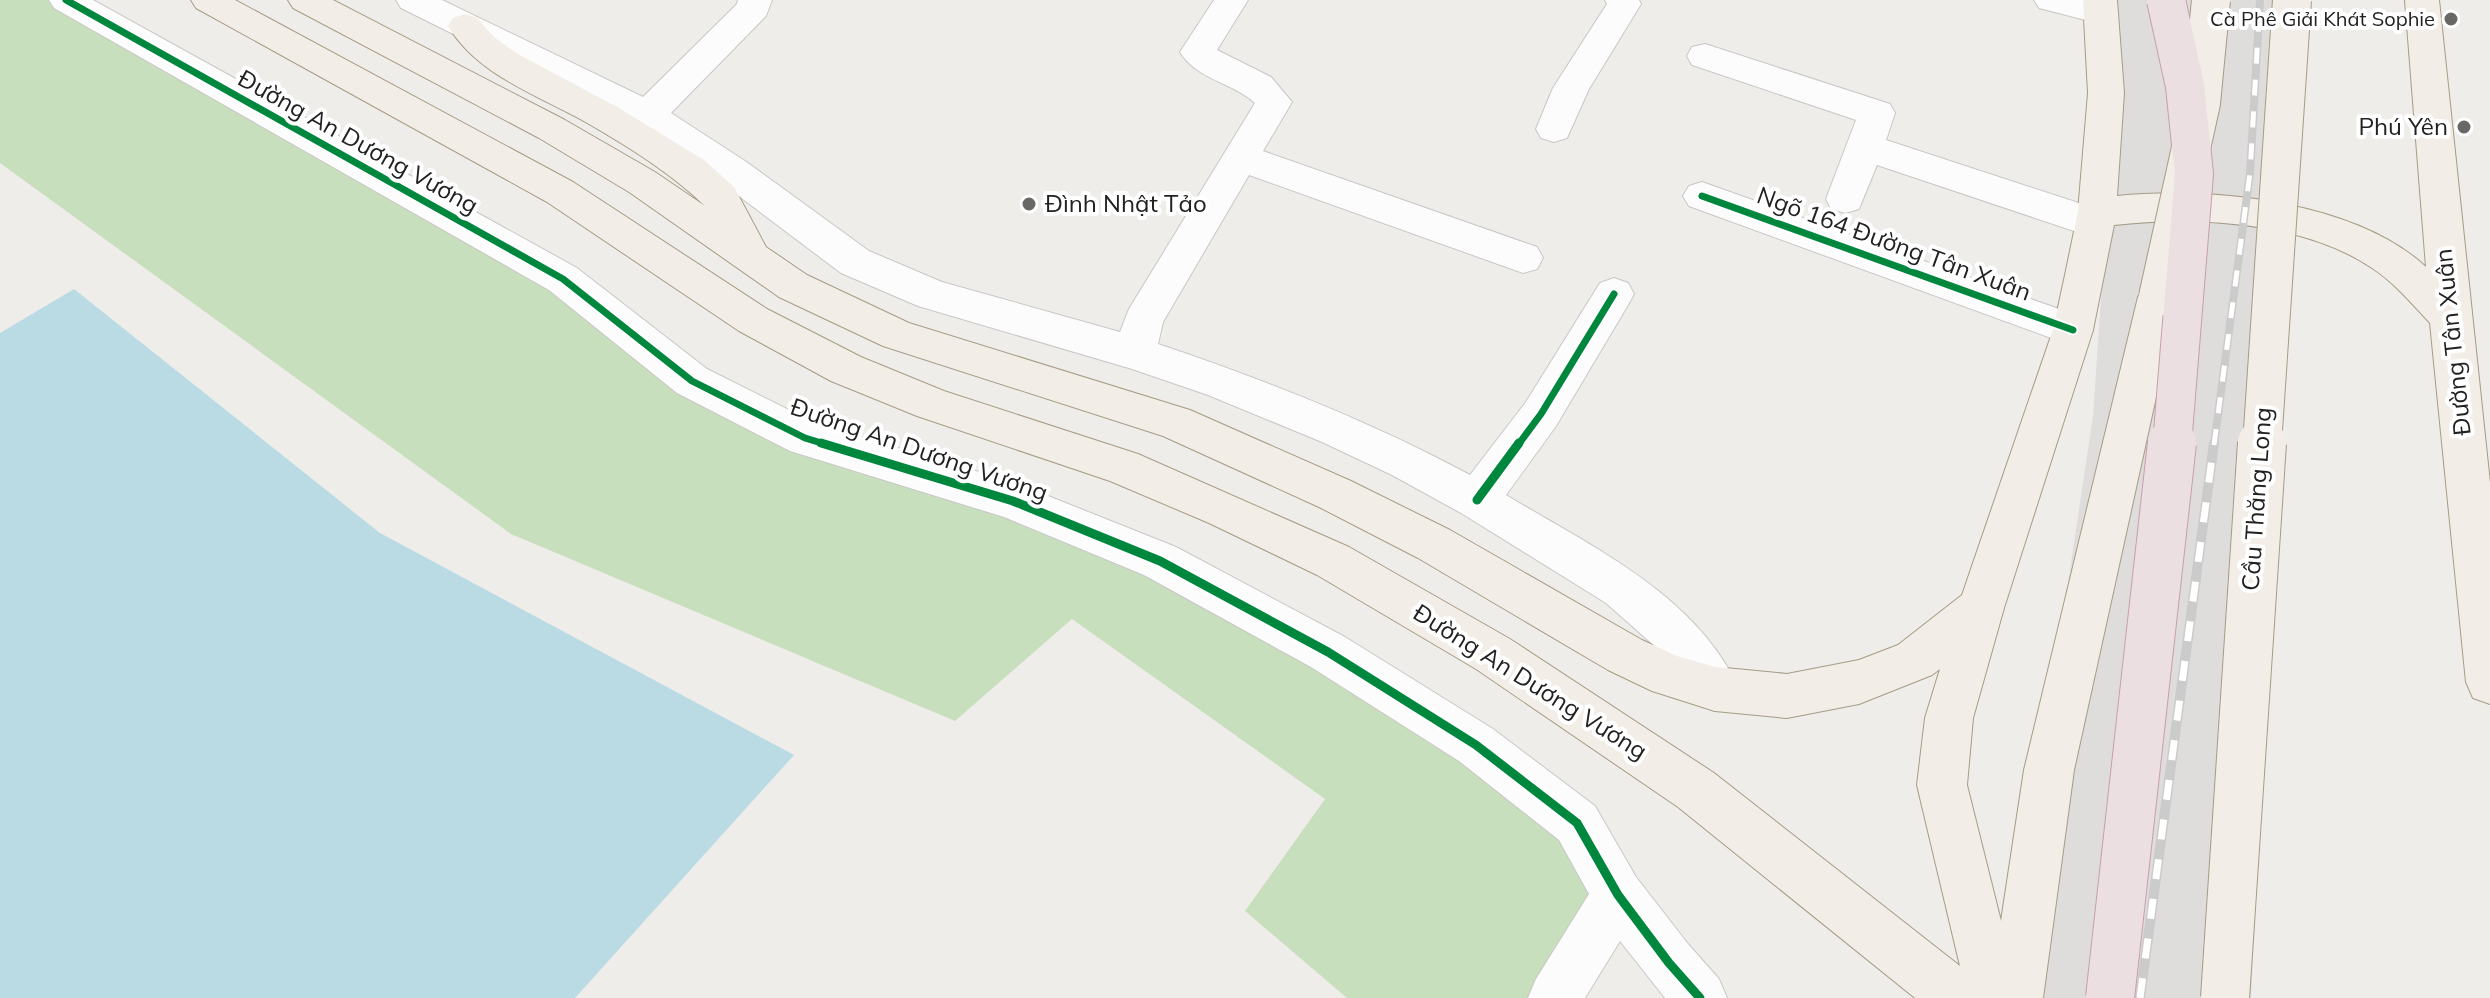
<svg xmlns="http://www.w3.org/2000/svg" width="2490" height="998" font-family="Mulish,sans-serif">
	<rect width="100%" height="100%" fill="#efedea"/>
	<polygon fill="#c8dfbd" points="0,0 65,0 563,279 701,385 1160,561 1577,823 1618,895 1555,998 1347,998 1245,911 1325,799 1072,619 955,721 511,534 0,163"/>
	<polygon fill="#bbdbe4" points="74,289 380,533 794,755 575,998 0,998 0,333"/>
	<polygon fill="#dedddc" points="2091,0 2302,0 2251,998 2006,998 2093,416 2111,151"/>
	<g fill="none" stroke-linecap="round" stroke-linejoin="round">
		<g stroke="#c8c7c6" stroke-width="2">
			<g id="minor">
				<polygon points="49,0 93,0 577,268 707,369 817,424 1013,482 1176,547 1345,637 1493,729 1595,806 1636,877 1688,944 1719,979 1727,998 1665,998 1620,941 1585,998 1528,998 1536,979 1589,894 1559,840 1459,761 1311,667 1144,575 1004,517 790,451 677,393 549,290 54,8"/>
				<path d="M396 0H442L643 97 737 4 738 0H772L766 16 671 113 745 161 869 251 942 282 1120 332 1129 309 1255 103C1232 82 1197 80 1180 52L1214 0H1248L1217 50 1271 77 1292 102 1263 151 1537 247 1543 258 1537 269 1523 273 1249 175 1163 322 1158 344C1265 380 1370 421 1470 475L1526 402 1600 283 1614 278 1628 283 1634 294 1628 305 1556 426 1506 495C1590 546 1696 594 1739 689L1732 705 1715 711 1698 705 1658 649 1606 603 1461 513 1392 475 1322 442 1208 395 1132 369 918 306 841 273 719 181 634 124 401 8Z"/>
				<polygon points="1605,0 1639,0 1641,4 1589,89 1567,138 1554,142 1541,138 1536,129 1553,88 1607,4"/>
				<polygon points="2034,0 2100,0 2113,4 2118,12 2113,20 2101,24 2039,8"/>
				<polygon points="1705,44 1890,104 1895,113 1886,140 2109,213 2114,223 2109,233 2095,238 1877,165 1859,209 1845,213 1831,209 1826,199 1856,120 1692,65 1687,56 1692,47"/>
				<polygon points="1702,182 2087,319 2093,330 2087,341 2073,346 1689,206 1683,196 1689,186"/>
			</g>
		</g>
		<g stroke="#a69c85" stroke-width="2">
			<path id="major" d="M191 0H235L573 182 767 309 861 357 944 391 1138 454 1349 547 1510 639 1714 773 1960 966 1917 785 1925 718 1940 669 1932 675 1859 704 1787 718 1715 711 1652 691 1608 670 1418 558 1319 507 1163 436 883 346 779 297 629 192 539 138 293 8 288 0H333L565 120 655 172 705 206C671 173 630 148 589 124 540 96 478 76 448 26L453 18 465 14 477 18 494 37 516 53 617 107 704 160 734 187 766 247 807 275 909 323 1190 410 1351 481 1450 530 1642 640 1677 656 1715 667 1787 674 1859 660 1898 645 1962 595 2053 330 2065 275 2078 212 2088 93 2083 0H2117L2124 93 2117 196C2210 186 2355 201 2426 267L2405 0H2439L2490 483V704L2473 698 2466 682 2430 323C2412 304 2395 283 2372 268 2303 221 2194 216 2114 225L2093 330 2004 608 1973 718 1967 785 2001 921 2024 770 2138 297 2144 286 2158 281 2172 286 2178 297 2074 770 2043 998H1915L1678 807 1476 669 1317 575 1209 523 1110 481 917 416 831 381 739 331 547 202 196 8Z"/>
		</g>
		<use href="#minor" fill="#fdfcfc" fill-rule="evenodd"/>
		<use href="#major" fill="#f2ede6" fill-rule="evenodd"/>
		<g stroke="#cbcbcb" stroke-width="8">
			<polyline id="rail-far1" points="2214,445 2250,173 2260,0"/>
		</g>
		<g stroke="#cbcbcb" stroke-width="10">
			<polyline id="rail" points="2140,998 2214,443"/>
		</g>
		<use href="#rail-far1" stroke="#fff" stroke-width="5" stroke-dasharray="16" stroke-linecap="butt"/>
		<use href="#rail" stroke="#fff" stroke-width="7" stroke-dasharray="20" stroke-linecap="butt"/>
		<g stroke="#a69c85" stroke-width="40" stroke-linecap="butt">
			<g id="major-bridge-far1">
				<polyline points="2158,297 2201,103 2211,0"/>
				<polyline points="2262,445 2292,0"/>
			</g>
		</g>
		<g stroke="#a69c85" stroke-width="50" stroke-linecap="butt">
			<polyline id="major-bridge" points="2225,998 2262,443"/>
		</g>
		<g stroke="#c69faa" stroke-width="40" stroke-linecap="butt">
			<polyline id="highway-bridge-far1" points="2166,0 2185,86 2194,174 2172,445"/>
		</g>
		<g stroke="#c69faa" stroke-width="50" stroke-linecap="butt">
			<polyline id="highway-bridge" points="2110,998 2172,443"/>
		</g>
		<use href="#major-bridge-far1" stroke="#f2ede6" stroke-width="38"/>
		<use href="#major-bridge" stroke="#f2ede6" stroke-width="48"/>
		<use href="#highway-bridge-far1" stroke="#ecdfe1" stroke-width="38"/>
		<use href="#highway-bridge" stroke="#ecdfe1" stroke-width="48"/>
		<g stroke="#fff" stroke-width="11">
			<g id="cycleway-far1">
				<polyline points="66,0 563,279 692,381 805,438 828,445"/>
				<polyline points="1702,196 2073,330"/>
				<polyline points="1518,445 1541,414 1614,294"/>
			</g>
		</g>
		<g stroke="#fff" stroke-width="14">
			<g id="cycleway">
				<polyline points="821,443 1013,501 1160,561 1328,652 1476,745 1577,823 1618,895 1669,963 1700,998"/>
				<polyline points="1477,500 1519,443"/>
			</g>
		</g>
		<use href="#cycleway-far1" stroke="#00873e" stroke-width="7"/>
		<use href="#cycleway" stroke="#00873e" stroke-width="9"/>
	</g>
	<g fill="#696867" stroke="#fff" stroke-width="3">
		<circle cx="2451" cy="19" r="8"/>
		<circle cx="2464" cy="127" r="8"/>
		<circle cx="1029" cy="204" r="8"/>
	</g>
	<g text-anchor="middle" stroke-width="8" stroke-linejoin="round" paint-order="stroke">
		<g font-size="20" fill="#212121" stroke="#fff" text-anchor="end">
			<text x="2435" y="26">Cà Phê Giải Khát Sophie</text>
		</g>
		<g font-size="24" fill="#212121" stroke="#fff" text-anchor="end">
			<text x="2448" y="135">Phú Yên</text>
			<text x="1045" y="212" text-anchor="start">Đình Nhật Tảo</text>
		</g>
		<g font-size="24" fill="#212121" stroke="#fff">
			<text transform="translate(358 142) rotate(29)" y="8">Đường An Dương Vương</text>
			<text transform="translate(1894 244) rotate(20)" y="8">Ngõ 164 Đường Tân Xuân</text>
			<text transform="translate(2453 342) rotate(-96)" y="8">Đường Tân Xuân</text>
			<text transform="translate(919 450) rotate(19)" y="8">Đường An Dương Vương</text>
			<text transform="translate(2257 499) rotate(-86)" y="8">Cầu Thăng Long</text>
			<text transform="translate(1530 682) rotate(32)" y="8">Đường An Dương Vương</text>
		</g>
	</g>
</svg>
